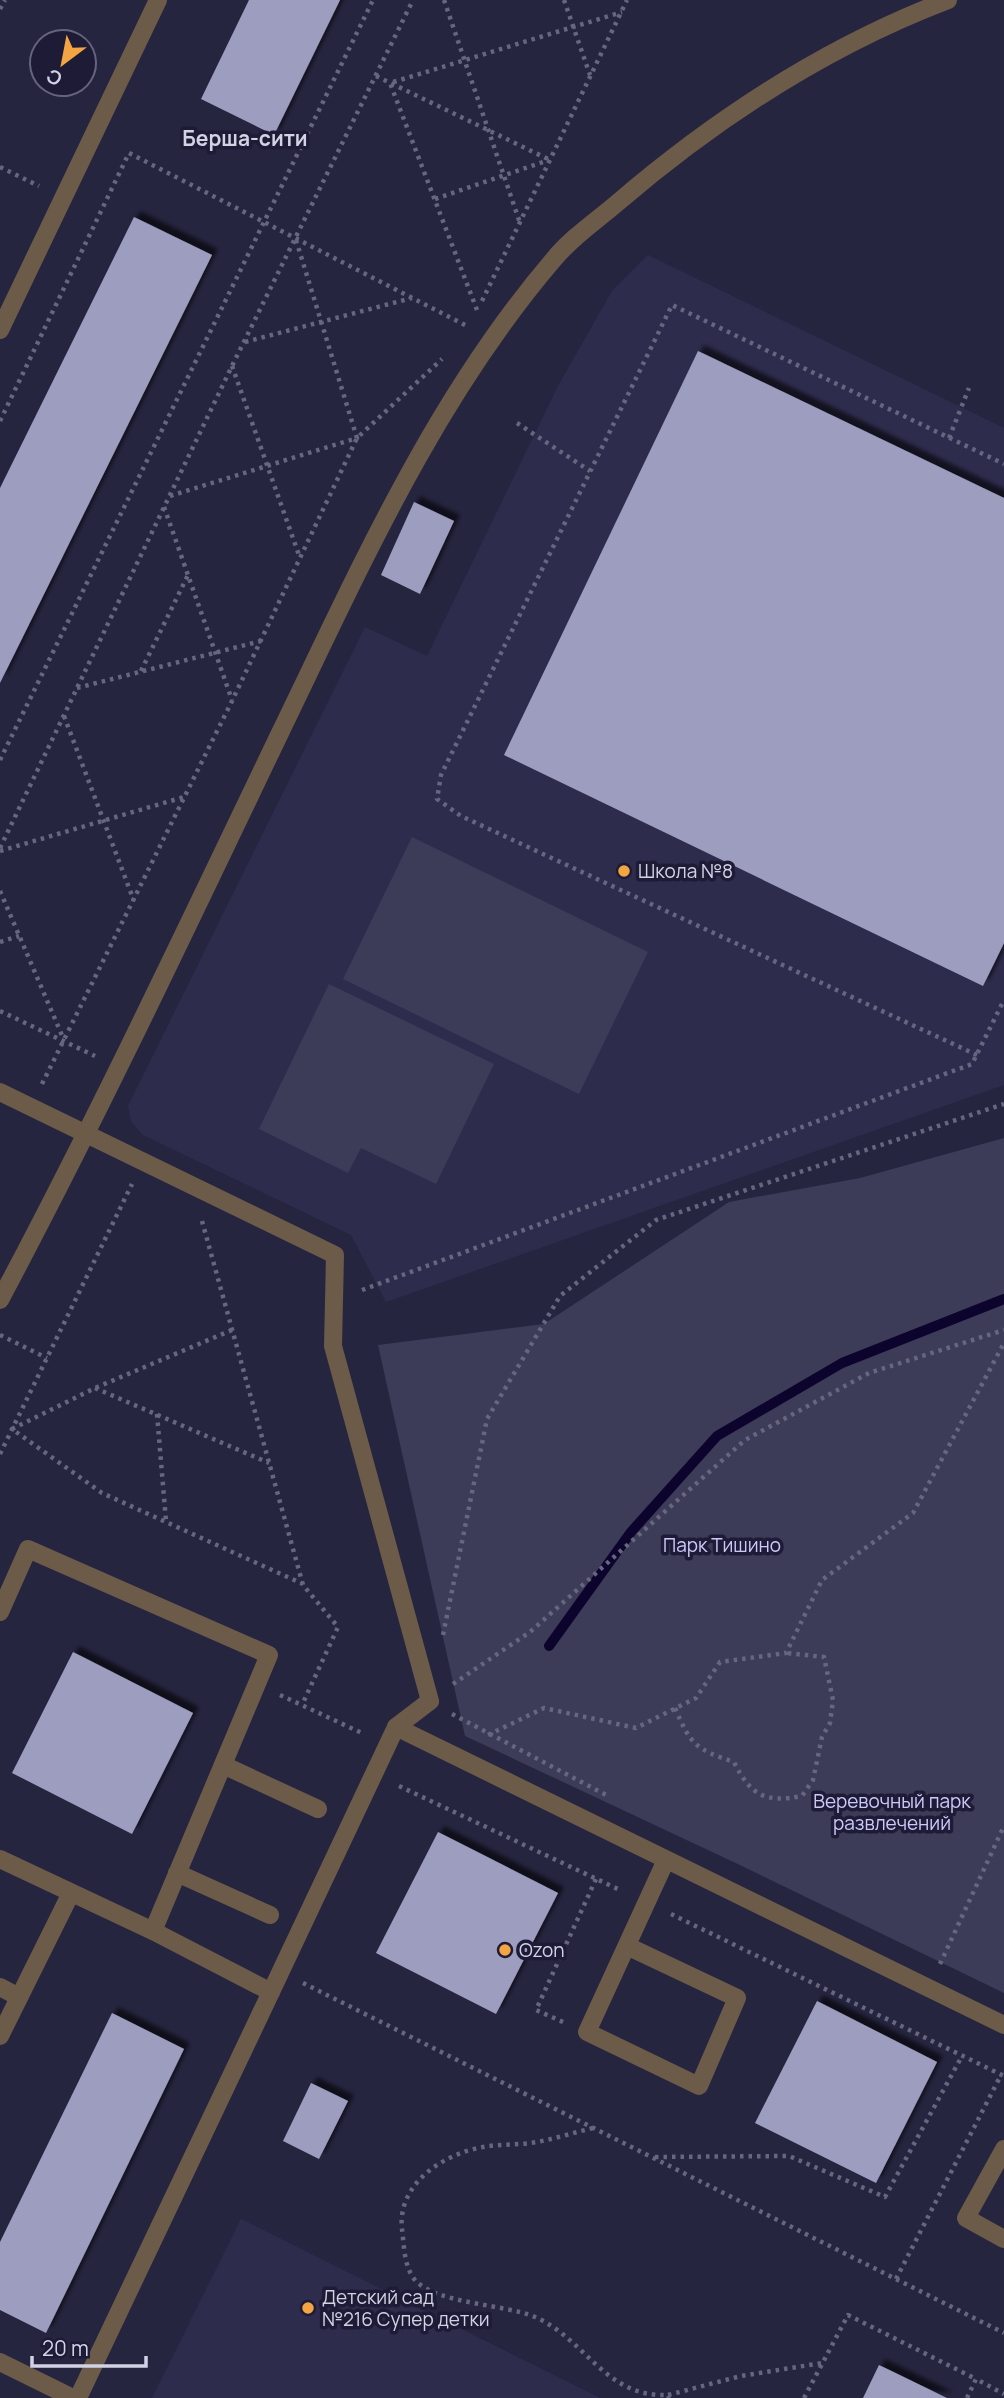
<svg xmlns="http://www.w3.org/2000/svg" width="1004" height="2398" font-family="Manrope,sans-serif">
	<defs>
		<filter id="shadow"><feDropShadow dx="6" dy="-6" stdDeviation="2" flood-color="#0009"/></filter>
	</defs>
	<rect width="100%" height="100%" fill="#262540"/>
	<g fill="#2e2c4d">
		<polygon points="648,255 1004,428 1004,1085 386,1302 351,1235 143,1135 131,1121 128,1106 365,627 427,656 558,386 612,291"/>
		<polygon points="241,2219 600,2398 152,2398"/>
	</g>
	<g fill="#3c3b58">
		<polygon points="412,837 648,952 579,1094 343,979"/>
		<polygon points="329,984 494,1064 436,1184 361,1148 348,1173 259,1129"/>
		<polygon points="1004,1138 1004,1993 742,1866 465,1736 378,1345 544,1324 729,1202 860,1178"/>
	</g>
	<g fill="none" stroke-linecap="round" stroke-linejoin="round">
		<polyline stroke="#0d042e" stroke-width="10" points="549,1646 631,1532 717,1436 842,1363 1004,1299"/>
	</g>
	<g fill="#9d9dbf" filter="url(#shadow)">
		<polygon points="249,0 340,0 274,135 201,99"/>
		<polygon points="134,217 212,255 0,683 0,488"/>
		<polygon points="698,351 1004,498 1004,943 983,986 504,755"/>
		<polygon points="414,502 454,521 420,594 381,575"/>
		<polygon points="73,1652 193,1713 132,1834 12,1773"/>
		<polygon points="438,1832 558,1893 496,2014 376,1953"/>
		<polygon points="817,2001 937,2062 876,2183 755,2123"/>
		<polygon points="112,2013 184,2049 46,2333 0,2310 0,2242"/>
		<polygon points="311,2083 348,2101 319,2159 283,2141"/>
		<polygon points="879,2365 947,2398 863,2398"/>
	</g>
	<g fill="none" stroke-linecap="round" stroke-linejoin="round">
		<g stroke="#66667e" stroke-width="4.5" stroke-dasharray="3.5 5" stroke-linecap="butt">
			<polyline points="444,0 520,223"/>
			<polyline points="564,0 590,75"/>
			<polyline points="0,9 5,0"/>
			<polyline points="376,76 550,160"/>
			<polyline points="0,167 39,186"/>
			<polyline points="435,199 549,160"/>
			<polyline points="482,301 627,0"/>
			<polyline points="477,310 390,83 622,12"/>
			<polyline points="245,342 412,298"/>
			<polyline points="232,366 300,558"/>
			<polyline points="0,421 129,153 467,326"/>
			<polyline points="517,423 590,471"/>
			<polyline points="949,438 969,388"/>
			<polyline points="170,496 357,438 296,240"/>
			<polyline points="164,507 232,700"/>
			<polyline points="141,671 188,575"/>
			<polyline points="77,688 261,641"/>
			<polyline points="64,716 134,901"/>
			<polyline points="0,760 373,0"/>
			<polyline points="0,848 232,366 413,0"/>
			<polyline points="0,851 184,797"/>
			<polyline points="0,891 64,1040"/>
			<polyline points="0,942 19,936"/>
			<polyline points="0,1011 95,1056"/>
			<polyline points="977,1055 461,816 437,799 441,775 672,305 1004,464"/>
			<polyline points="42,1084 232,701 357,438 442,359"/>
			<polyline points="202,1221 303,1585 338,1627 302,1705"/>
			<polyline points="362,1290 972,1064 1004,1000"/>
			<polyline points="232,1330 95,1388 12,1429 102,1493 303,1584"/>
			<polyline points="0,1335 47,1358"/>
			<polyline points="95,1388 269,1463"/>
			<polyline points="157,1414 166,1521"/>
			<polyline points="0,1454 132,1184"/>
			<polyline points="443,1635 487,1419 560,1296 656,1220 1004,1104"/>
			<polyline points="453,1684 530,1632 745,1440 869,1373 1004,1330"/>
			<polyline points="280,1695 364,1734"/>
			<path d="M675 1708C691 1745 695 1749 734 1762 751 1796 765 1803 802 1796L813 1780 822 1737 830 1723 833 1700 824 1657 786 1653"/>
			<polyline points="452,1714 608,1796"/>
			<polyline points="488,1735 544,1708 636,1728 696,1698 720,1662 786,1653 822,1580 913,1513 1004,1343"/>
			<polyline points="399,1786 622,1891"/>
			<polyline points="671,1914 1004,2076"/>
			<polyline points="940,1964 1004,1826"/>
			<polyline points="303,1983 1004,2333"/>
			<polyline points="563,2022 536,2010 596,1879"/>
			<path d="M593 2128C572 2133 551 2140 531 2143 515 2145 499 2144 483 2147 443 2154 397 2184 402 2229 404 2245 404 2267 415 2280 436 2304 505 2304 535 2317 586 2339 605 2398 668 2395L669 2398"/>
			<polyline points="655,2157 789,2156 885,2197 962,2056"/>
			<polyline points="896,2279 1001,2075"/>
			<polyline points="668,2395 741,2376 822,2363"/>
			<polyline points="804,2398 848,2315 976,2379"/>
			<polyline points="967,2398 976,2379 1004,2394"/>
		</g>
		<g stroke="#6c5b48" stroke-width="18">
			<polyline points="0,330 158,0"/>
			<polyline points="0,1092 335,1255 333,1346 430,1701 396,1727 271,1992"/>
			<path d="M0 1300C99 1114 189 923 280 733 360 568 434 399 554 259 571 238 596 221 616 204 715 119 827 46 948 0"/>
			<polyline points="0,1612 28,1549 269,1655 153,1931"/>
			<polyline points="396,1727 1004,2025"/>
			<polyline points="223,1765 318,1809"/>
			<polyline points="0,1859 153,1931 271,1992 78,2398"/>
			<polyline points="177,1873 270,1915"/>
			<path d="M627 1946 737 1998 699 2086 587 2032C613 1975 640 1917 666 1860"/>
			<polyline points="0,1987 19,1997"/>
			<polyline points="0,2036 71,1893"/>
			<polyline points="1004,2149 966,2218 1004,2239"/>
			<polyline points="0,2362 73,2398"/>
		</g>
	</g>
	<g fill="#f2a542" stroke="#1d1b36" stroke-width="2.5">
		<circle cx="624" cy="871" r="7"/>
		<circle cx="505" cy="1950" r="7"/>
		<circle cx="308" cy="2308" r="7"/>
	</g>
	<g text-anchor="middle" stroke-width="7" stroke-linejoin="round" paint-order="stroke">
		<g font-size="19" fill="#d1d2e4" stroke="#1d1b36" text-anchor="start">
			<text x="638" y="878">Школа №8</text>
			<text x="519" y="1957">Ozon</text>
			<text x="322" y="2304">Детский сад<tspan x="322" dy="22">№216 Супер детки</tspan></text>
		</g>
		<g font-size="19" fill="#cacafa" stroke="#1d1b36">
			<text x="722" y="1552">Парк Тишино</text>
			<text x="892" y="1808">Веревочный парк<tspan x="892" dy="22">развлечений</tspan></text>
		</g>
		<g font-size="21" font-weight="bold" fill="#d1d2e4" stroke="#1d1b36">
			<text x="245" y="146">Берша-сити</text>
		</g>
	</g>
	<g transform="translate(63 63) rotate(212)"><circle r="33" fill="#1d1b36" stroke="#65647c" stroke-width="2"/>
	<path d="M0-5L12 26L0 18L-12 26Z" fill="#f2a542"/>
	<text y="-10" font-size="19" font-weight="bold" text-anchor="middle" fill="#d1d2e4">С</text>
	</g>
	<path d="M32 2356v10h114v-10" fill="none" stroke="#d1d2e4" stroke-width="3.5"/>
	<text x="42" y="2356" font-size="21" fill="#d1d2e4" stroke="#1d1b36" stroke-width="5" paint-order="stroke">20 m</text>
</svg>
